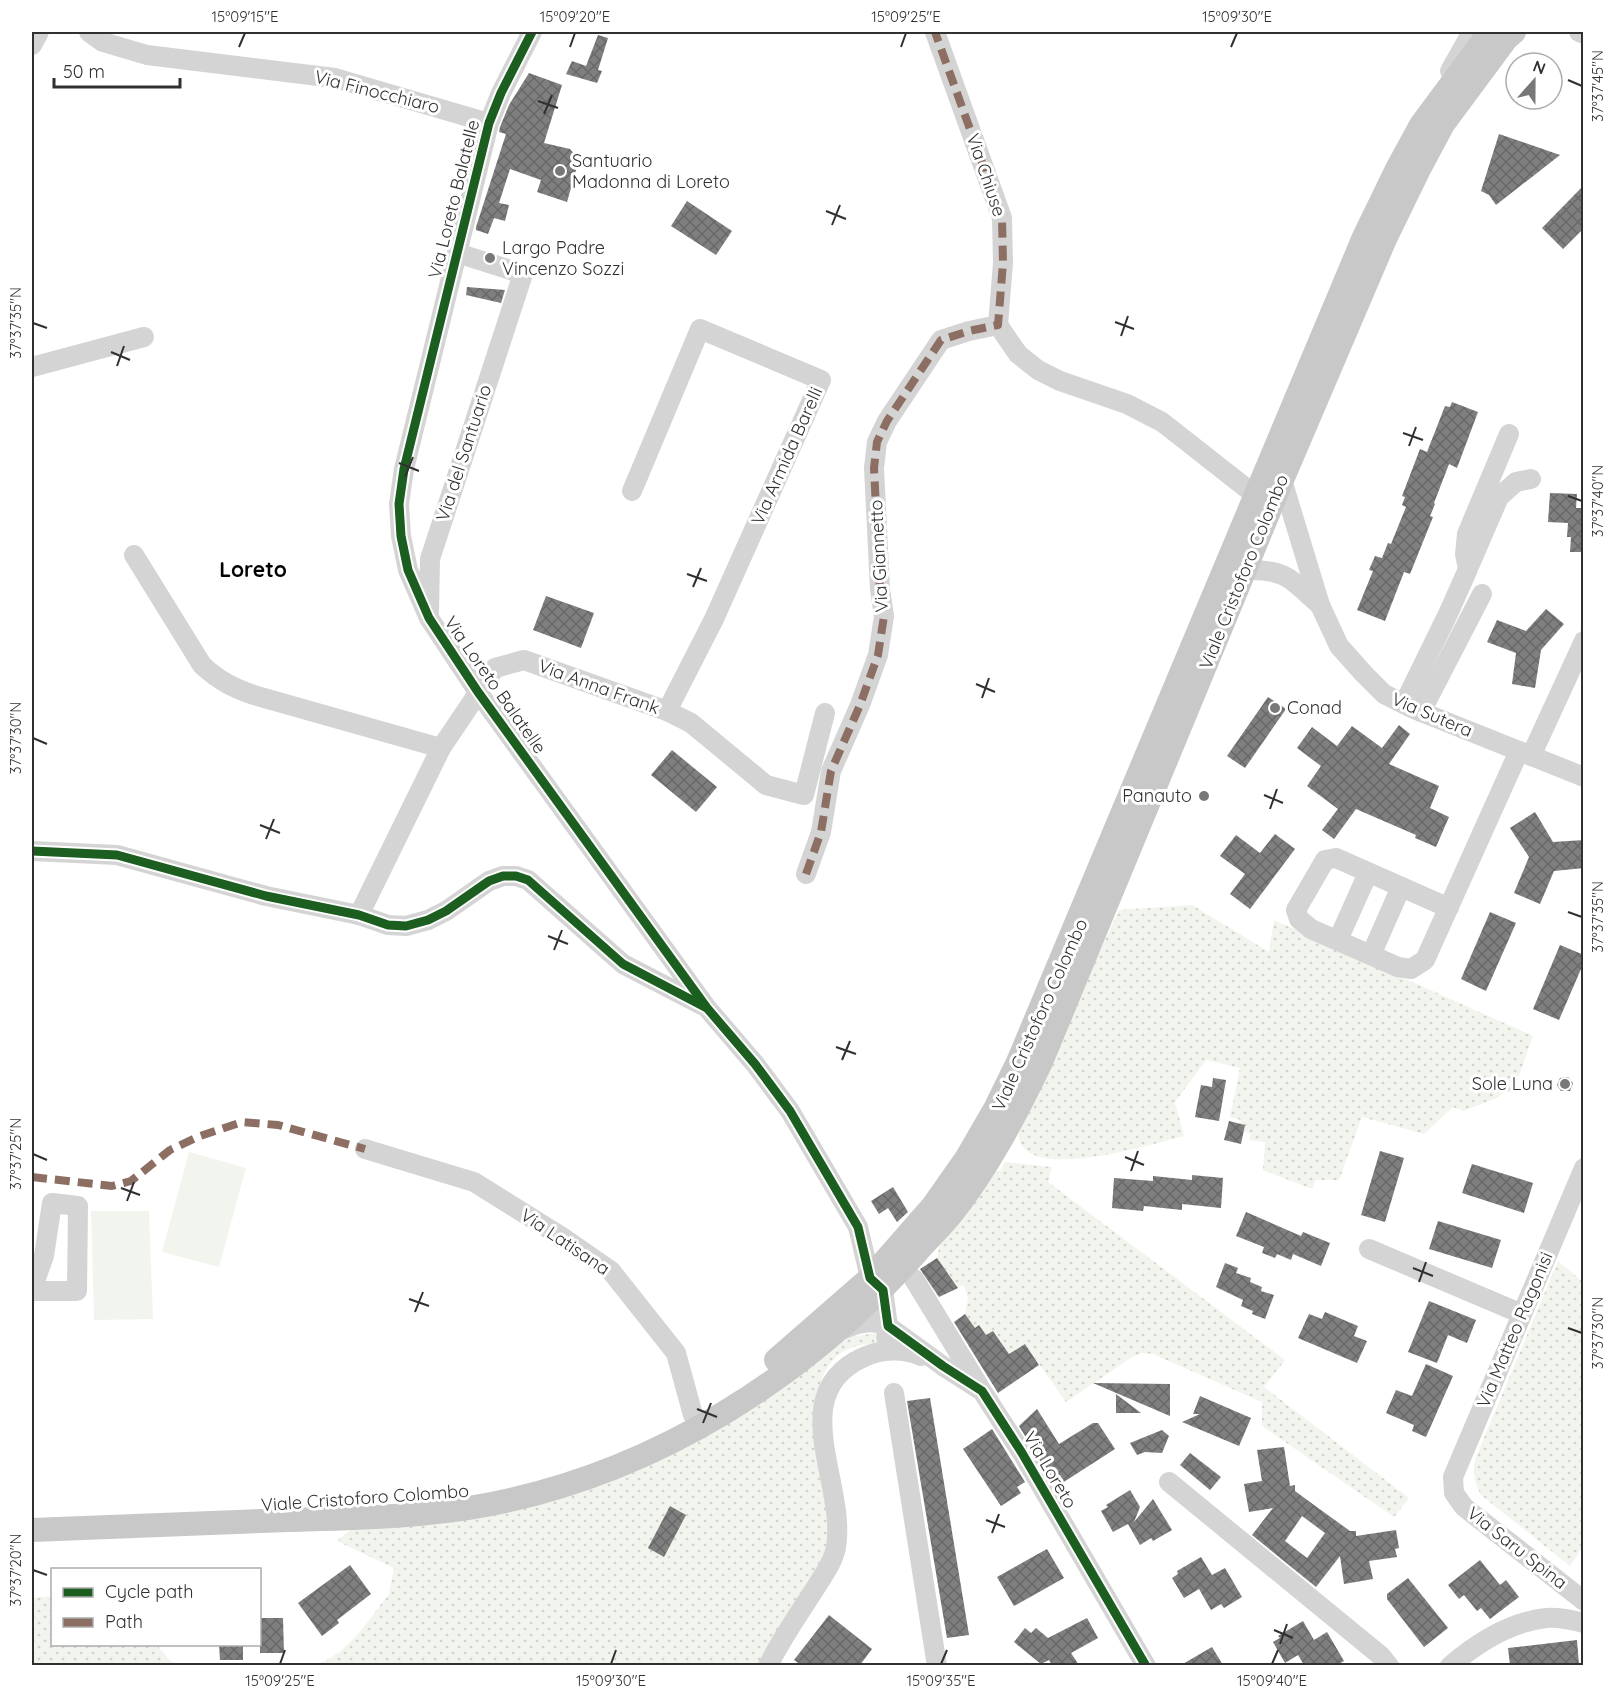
<svg xmlns="http://www.w3.org/2000/svg" width="1615" height="1697" font-family="Quicksand,sans-serif">
	<defs>
		<pattern id="grass-dots" width="8" height="8" patternUnits="userSpaceOnUse" patternTransform="scale(1.5)"><rect width="8" height="8" fill="#f2f5ed"/><path d="M2 2h.1M6 6h.1" fill="none" stroke="#d0d2cc" stroke-width="1.8" stroke-linecap="round"/></pattern>
		<pattern id="building-cross-hatch" width="8" height="8" patternUnits="userSpaceOnUse" patternTransform="scale(1.5)"><rect width="8" height="8" fill="#7f7f7f"/><path d="M0 0l8 8M0 8l8-8" fill="none" stroke="#686868"/></pattern>
	</defs>
	<rect width="100%" height="100%" fill="#fff"/>
	<g fill="url(#grass-dots)">
		<path d="M1192 905 1269 952 1274 920 1533 1036 1513 1093 1504 1091 1499 1097 1463 1111 1453 1107 1424 1134 1362 1117 1339 1180H1316L1312 1189 1263 1170 1265 1142 1249 1140 1251 1134 1243 1132 1245 1125 1240 1124 1241 1120 1230 1117 1240 1068 1206 1060 1175 1102 1184 1136C1156 1143 1010 1189 1019 1128L1119 910Z"/>
		<polygon points="1005,1162 1052,1167 1048,1182 1285,1360 1264,1387 1409,1498 1394,1517 1262,1426 1262,1402 1153,1354 1142,1353 1132,1357 1066,1402 1025,1344 1009,1354 994,1331 986,1335 980,1325 975,1328 965,1314 968,1298 964,1285 958,1287 937,1258 940,1243 992,1171 1000,1171"/>
		<path d="M1558 1261 1584 1283V1545L1570 1566 1481 1495C1474 1481 1472 1472 1476 1457Z"/>
		<path d="M876 1333 875 1344C841 1343 820 1366 818 1398L830 1535 827 1546 817 1569 758 1665 309 1666 325 1661 341 1651 359 1633 389 1594 394 1568 337 1541 354 1527 589 1489 642 1468 724 1426 773 1396 841 1343 851 1337Z"/>
		<polygon points="52,1596 52,1644 157,1645 170,1661 177,1665 32,1665 32,1598"/>
	</g>
	<g fill="#f2f5ed">
		<polygon points="189,1152 246,1168 219,1267 162,1252"/>
		<polygon points="91,1211 149,1211 153,1319 94,1320"/>
	</g>
	<g fill="url(#building-cross-hatch)" fill-rule="evenodd">
		<polygon points="598,35 608,38 598,70 602,71 597,83 566,74 572,61 586,66"/>
		<polygon points="529,73 562,85 544,143 570,149 579,160 567,202 537,192 541,180 510,169 499,203 509,205 505,221 494,218 488,234 476,230 476,227 506,134 499,132 500,127 509,105"/>
		<polygon points="1499,134 1560,155 1496,205 1489,195 1481,191"/>
		<polygon points="1584,185 1584,228 1563,249 1542,228"/>
		<polygon points="687,201 732,231 716,255 671,226"/>
		<polygon points="467,287 505,290 501,303 466,295"/>
		<polygon points="1452,402 1478,412 1457,468 1449,464 1434,503 1435,504 1430,516 1433,517 1410,574 1404,572 1385,621 1357,610 1373,571 1369,570 1375,556 1382,558 1388,543 1391,544 1406,507 1402,505 1405,497 1402,496 1420,449 1427,452 1445,406 1450,407"/>
		<polygon points="1550,493 1577,494 1576,508 1584,508 1584,552 1570,552 1571,537 1567,537 1568,523 1548,522"/>
		<polygon points="546,596 594,613 581,648 533,630"/>
		<polygon points="1546,609 1564,624 1541,650 1535,688 1512,684 1516,653 1487,642 1497,620 1526,631"/>
		<polygon points="1268,697 1286,709 1245,768 1227,756"/>
		<polygon points="1399,725 1410,734 1389,764 1439,786 1430,808 1449,817 1436,847 1415,838 1416,835 1356,809 1334,839 1322,830 1338,809 1307,786 1321,766 1297,748 1312,727 1337,746 1352,726 1382,748"/>
		<polygon points="672,750 717,787 696,812 651,775"/>
		<polygon points="1535,812 1553,842 1584,840 1584,868 1554,871 1540,904 1514,893 1529,857 1510,828"/>
		<polygon points="1275,834 1295,849 1250,909 1230,894 1245,874 1220,856 1236,835 1260,853"/>
		<polygon points="1490,912 1516,923 1486,991 1461,979"/>
		<polygon points="1560,945 1584,955 1584,962 1559,1020 1533,1009"/>
		<polygon points="1568,1077 1573,1083 1570,1091 1561,1091 1557,1085 1560,1078"/>
		<polygon points="1213,1078 1226,1080 1219,1121 1195,1117 1201,1085 1212,1087"/>
		<polygon points="1229,1121 1245,1125 1241,1144 1224,1140"/>
		<polygon points="1380,1151 1404,1158 1385,1222 1361,1215"/>
		<polygon points="1472,1164 1533,1183 1524,1213 1462,1193"/>
		<polygon points="1192,1175 1223,1178 1221,1208 1182,1204 1182,1210 1144,1206 1143,1211 1112,1208 1114,1178 1153,1181 1153,1176 1192,1180"/>
		<polygon points="893,1187 908,1212 897,1222 888,1208 879,1214 871,1201"/>
		<polygon points="1246,1212 1301,1236 1303,1232 1330,1243 1321,1266 1293,1254 1291,1260 1277,1254 1275,1258 1262,1253 1264,1247 1236,1236"/>
		<polygon points="1438,1221 1501,1240 1492,1268 1429,1249"/>
		<polygon points="937,1258 958,1288 939,1297 920,1269"/>
		<polygon points="1225,1263 1238,1268 1236,1273 1251,1278 1250,1282 1262,1287 1261,1291 1274,1295 1265,1319 1252,1314 1253,1311 1241,1306 1243,1300 1216,1287"/>
		<polygon points="1429,1301 1476,1320 1467,1343 1448,1335 1437,1363 1408,1352"/>
		<polygon points="1325,1312 1358,1326 1354,1336 1367,1341 1357,1363 1298,1338 1309,1314 1322,1319"/>
		<polygon points="965,1314 975,1328 979,1325 986,1335 993,1331 1009,1354 1025,1344 1039,1365 998,1393 954,1322"/>
		<polygon points="1426,1364 1453,1376 1426,1437 1412,1431 1414,1425 1386,1413 1396,1390 1412,1396"/>
		<polygon points="1093,1383 1170,1384 1170,1416"/>
		<polygon points="1116,1394 1141,1413 1116,1413"/>
		<polygon points="1200,1396 1251,1418 1239,1446 1182,1422 1200,1414 1193,1414"/>
		<polygon points="930,1398 969,1635 947,1638 907,1401"/>
		<polygon points="1037,1409 1059,1444 1093,1423 1098,1423 1115,1449 1056,1487 1019,1426"/>
		<polygon points="992,1429 1025,1482 1017,1487 1021,1493 1001,1506 963,1449"/>
		<polygon points="1162,1430 1169,1436 1162,1453 1145,1452 1137,1455 1130,1443"/>
		<path d="M1284 1447 1290 1486 1295 1485V1491L1314 1505 1350 1531H1356V1536L1396 1530 1399 1548 1395 1549 1397 1557 1369 1561 1373 1579 1344 1584 1340 1556 1316 1587 1252 1535 1273 1508 1249 1512 1244 1484 1262 1481 1257 1450ZM1302 1516 1325 1533 1307 1558 1285 1541Z"/>
		<polygon points="1190,1453 1221,1477 1210,1490 1180,1465"/>
		<polygon points="1130,1490 1140,1507 1134,1522 1153,1499 1172,1530 1153,1541 1151,1538 1140,1545 1128,1524 1113,1532 1101,1511 1108,1507 1106,1505"/>
		<polygon points="670,1506 686,1515 664,1557 648,1548"/>
		<polygon points="1047,1549 1064,1578 1014,1606 997,1577"/>
		<polygon points="1201,1557 1212,1575 1225,1568 1242,1597 1224,1608 1221,1604 1211,1610 1199,1589 1184,1598 1172,1578 1178,1574 1177,1571"/>
		<polygon points="1480,1560 1500,1585 1506,1580 1519,1597 1490,1619 1481,1608 1477,1611 1464,1595 1459,1599 1448,1585"/>
		<polygon points="350,1565 371,1594 337,1620 339,1623 322,1636 298,1603"/>
		<polygon points="1408,1578 1448,1628 1424,1647 1387,1599 1387,1594"/>
		<polygon points="829,1615 872,1649 860,1665 801,1665 794,1660"/>
		<polygon points="260,1618 283,1618 284,1653 260,1653"/>
		<polygon points="1087,1618 1098,1638 1071,1653 1079,1665 1052,1665 1049,1660 1041,1664 1014,1642 1025,1628 1031,1633 1036,1628 1048,1638"/>
		<polygon points="1303,1621 1314,1640 1327,1632 1344,1661 1337,1665 1304,1665 1298,1655 1285,1663 1273,1642 1280,1638 1278,1636"/>
		<polygon points="1577,1640 1579,1665 1510,1665 1508,1648"/>
		<polygon points="219,1644 243,1644 243,1660 220,1660"/>
		<polygon points="1212,1647 1223,1665 1181,1665"/>
	</g>
	<g fill="none" stroke-linecap="round" stroke-linejoin="round">
		<g stroke="#d4d4d4" stroke-width="20">
			<polyline points="89,32 103,42 147,55 335,78 489,123"/>
			<polyline points="532,32 501,93 489,123 404,469 399,504 401,536 408,570 429,618 478,692 707,1008 755,1064 790,1111 858,1227 870,1278 883,1290 888,1326 943,1366 982,1391 1022,1453 1146,1666"/>
			<polyline points="935,32 1002,218 1003,263 998,325"/>
			<polyline points="1579,32 1584,34"/>
			<polyline points="32,45 39,32"/>
			<polyline points="1450,71 1472,32"/>
			<polyline points="998,325 1018,354 1038,370 1060,381 1127,404 1162,422 1255,495"/>
			<polyline points="32,367 144,337"/>
			<polyline points="1282,480 1320,605 1339,646 1364,674 1384,694 1414,709 1584,777"/>
			<polyline points="632,491 700,329 821,380 714,619 667,711"/>
			<path d="M134 555 202 665C218 680 233 688 254 695L441 748"/>
			<polyline points="1470,564 1499,497 1516,482 1531,479"/>
			<path d="M1246 570C1287 569 1291 580 1320 605"/>
			<polyline points="429,613 430,559 523,274 457,253"/>
			<polyline points="1404,704 1448,614 1468,569 1465,554 1467,534 1509,434"/>
			<polyline points="1421,712 1482,594"/>
			<polyline points="1531,756 1584,641"/>
			<polyline points="32,851 117,855 266,896 359,915 388,925 406,926 428,920 446,911 489,881 503,876 516,876 528,880 623,964 702,1005"/>
			<polyline points="806,874 821,832 831,771 860,705 878,655 884,616 880,589 874,468 877,442 887,421 941,340 969,331 998,325"/>
			<polyline points="1449,908 1336,858 1325,860 1296,910 1299,919 1311,929 1398,967 1411,969 1425,960 1519,751"/>
			<polyline points="359,915 441,748 495,668 524,660 667,711 691,723 766,785 804,795 825,713"/>
			<polyline points="1338,940 1368,873"/>
			<polyline points="1371,955 1401,887"/>
			<polyline points="365,1149 474,1182 562,1237 611,1271 676,1353 693,1415"/>
			<polyline points="1584,1168 1453,1477 1454,1493 1464,1507 1584,1601"/>
			<polyline points="1369,1249 1522,1314"/>
			<polyline points="914,1279 979,1386"/>
			<polyline points="32,1289 44,1256 52,1203 78,1206 77,1291 32,1291"/>
			<path d="M839 1331C856 1324 870 1318 888 1326L886 1338"/>
			<polyline points="894,1393 937,1666"/>
			<polyline points="1169,1482 1381,1656 1389,1666"/>
			<path d="M768 1666C782 1637 801 1611 818 1584 825 1573 834 1560 836 1547 847 1484 783 1393 864 1357 882 1349 903 1348 921 1356"/>
			<path d="M1450 1666C1477 1643 1510 1622 1546 1618 1558 1617 1572 1620 1584 1623"/>
		</g>
		<g stroke="#c8c8c8" stroke-width="24">
			<polyline points="776,1360 870,1278 933,1206 966,1159 995,1109 1018,1062 1364,237 1397,169 1421,125 1490,32"/>
			<path d="M32 1530C117 1527 203 1524 289 1520 354 1518 422 1517 486 1505 655 1473 804 1378 917 1252 929 1238 942 1226 953 1212 989 1166 1016 1114 1041 1062L1282 480 1385 239 1419 169 1443 124 1506 39 1514 32"/>
		</g>
		<g stroke="#8d6e63" stroke-width="8" stroke-dasharray="15 8" stroke-linecap="butt">
			<polyline points="806,874 821,832 831,771 860,705 878,655 884,616 880,589 874,468 877,442 887,421 941,340 969,331 998,325 1003,263 1002,218 935,32"/>
			<polyline points="32,1177 112,1186 131,1181 170,1150 200,1136 242,1122 278,1125 365,1149"/>
		</g>
		<g stroke="#fff" stroke-width="13">
			<g id="cycleway">
				<polyline points="532,32 501,93 489,123 404,469 399,504 401,536 408,570 429,618 478,692 707,1008 755,1064 790,1111 858,1227 870,1278 883,1290 888,1326 943,1366 982,1391 1022,1453 1146,1666"/>
				<polyline points="32,851 117,855 266,896 359,915 388,925 406,926 428,920 446,911 489,881 503,876 516,876 528,880 623,964 705,1007"/>
			</g>
		</g>
		<use href="#cycleway" stroke="#1b5e20" stroke-width="9"/>
	</g>
	<path fill="none" stroke="#303030" stroke-width="2" d="M239 47 245 33M570 47 575 33M901 47 906 33M1231 47 1237 33M1568 80 1582 86M538 101 558 108M544 114 552 95M826 211 846 219M832 225 840 205M1115 322 1134 329M33 323 47 328M1121 336 1128 316M111 352 130 360M117 366 124 346M1403 433 1423 440M1409 446 1416 427M399 463 419 471M405 477 413 457M1568 496 1582 501M687 574 707 581M693 587 701 568M976 684 995 692M982 698 989 678M33 738 47 744M1264 795 1283 803M1270 809 1277 789M260 825 280 833M266 839 274 819M1568 912 1582 917M548 936 568 944M554 950 562 930M836 1047 856 1054M842 1060 850 1041M33 1154 47 1160M1125 1157 1144 1165M1131 1171 1138 1151M121 1188 140 1195M127 1201 134 1182M1413 1268 1433 1276M1419 1282 1426 1262M409 1299 429 1306M415 1312 423 1292M1568 1328 1582 1333M697 1409 717 1417M703 1423 711 1403M986 1520 1005 1527M992 1533 999 1514M33 1570 47 1575M1274 1630 1293 1638M1280 1644 1287 1624M280 1664 285 1650M611 1664 616 1650M941 1664 947 1650M1272 1664 1278 1650"/>
	<g fill="#787878" stroke="#fff" stroke-width="2">
		<circle cx="560" cy="171" r="6"/>
		<circle cx="490" cy="258" r="6"/>
		<circle cx="1275" cy="708" r="6"/>
		<circle cx="1204" cy="796" r="6"/>
		<circle cx="1565" cy="1084" r="6"/>
	</g>
	<g text-anchor="middle" stroke-width="6" stroke-linejoin="round" paint-order="stroke">
		<g font-size="18" fill="#303030" stroke="#fff">
			<text transform="translate(377 92) rotate(14)" y="6">Via Finocchiaro</text>
			<text transform="translate(986 175) rotate(71)" y="6">Via Chiuse</text>
			<text transform="translate(454 199) rotate(-76)" y="6">Via Loreto Balatelle</text>
			<text transform="translate(464 453) rotate(-72)" y="6">Via del Santuario</text>
			<text transform="translate(787 456) rotate(-66)" y="6">Via Armida Barelli</text>
			<text transform="translate(879 556) rotate(-93)" y="6">Via Giannetto</text>
			<text transform="translate(1244 572) rotate(-68)" y="6">Viale Cristoforo Colombo</text>
			<text transform="translate(495 685) rotate(55)" y="6">Via Loreto Balatelle</text>
			<text transform="translate(599 687) rotate(20)" y="6">Via Anna Frank</text>
			<text transform="translate(1432 715) rotate(23)" y="6">Via Sutera</text>
			<text transform="translate(1040 1015) rotate(-66)" y="6">Viale Cristoforo Colombo</text>
			<text transform="translate(565 1242) rotate(34)" y="6">Via Latisana</text>
			<text transform="translate(1515 1330) rotate(-67)" y="6">Via Matteo Ragonisi</text>
			<text transform="translate(1050 1470) rotate(59)" y="6">Via Loreto</text>
			<text transform="translate(365 1498) rotate(-4)" y="6">Viale Cristoforo Colombo</text>
			<text transform="translate(1517 1548) rotate(38)" y="6">Via Saru Spina</text>
		</g>
		<g font-size="18" fill="#303030" stroke="#fff" text-anchor="start">
			<text x="572" y="167">Santuario<tspan x="572" dy="21">Madonna di Loreto</tspan></text>
			<text x="502" y="254">Largo Padre<tspan x="502" dy="21">Vincenzo Sozzi</tspan></text>
			<text x="1287" y="714">Conad</text>
			<text x="1192" y="802" text-anchor="end">Panauto</text>
			<text x="1553" y="1090" text-anchor="end">Sole Luna</text>
		</g>
		<g font-size="21" font-weight="bold" fill="#000" stroke="#fff">
			<text x="253" y="577">Loreto</text>
		</g>
	</g>
	<rect width="1615" height="1697" fill="none" stroke="#ffffff" stroke-width="66"/>
	<rect x="51" y="1568" width="210" height="78" fill="#ffffff" stroke="#acacac" stroke-width="1.5"/>
	<rect x="63" y="1588" width="30" height="9" fill="#1b5e20" stroke="#acacac" stroke-width="1.5"/>
	<text x="105" y="1598" font-size="18" fill="#303030">Cycle path</text>
	<rect x="63" y="1618" width="30" height="9" fill="#8d6e63" stroke="#acacac" stroke-width="1.5"/>
	<text x="105" y="1628" font-size="18" fill="#303030">Path</text>
	<g transform="translate(1534 81) rotate(21)"><circle r="28" fill="#ffffff" stroke="#acacac" stroke-width="1.5"/>
	<path d="M0-4.5L10 22L0 15L-10 22Z" fill="#787878"/>
	<text y="-9" font-size="16" font-weight="bold" text-anchor="middle" fill="#303030">N</text>
	</g>
	<path d="M54 78v9h126v-9" fill="none" stroke="#303030" stroke-width="3"/>
	<text x="63" y="78" font-size="18" fill="#303030" stroke="#ffffff" stroke-width="4.5" paint-order="stroke">50 m</text>
	<rect x="33" y="33" width="1549" height="1631" fill="none" stroke="#303030" stroke-width="2"/>
	<g font-size="15" text-anchor="middle" fill="#303030">
		<text x="245" y="22">15°09'15"E</text>
		<text x="575" y="22">15°09'20"E</text>
		<text x="906" y="22">15°09'25"E</text>
		<text x="1237" y="22">15°09'30"E</text>
		<text transform="translate(1598 86) rotate(-90)" y="5">37°37'45"N</text>
		<text transform="translate(16 323) rotate(-90)" y="5">37°37'35"N</text>
		<text transform="translate(1598 501) rotate(-90)" y="5">37°37'40"N</text>
		<text transform="translate(16 738) rotate(-90)" y="5">37°37'30"N</text>
		<text transform="translate(1598 917) rotate(-90)" y="5">37°37'35"N</text>
		<text transform="translate(16 1154) rotate(-90)" y="5">37°37'25"N</text>
		<text transform="translate(1598 1333) rotate(-90)" y="5">37°37'30"N</text>
		<text transform="translate(16 1570) rotate(-90)" y="5">37°37'20"N</text>
		<text x="280" y="1686">15°09'25"E</text>
		<text x="611" y="1686">15°09'30"E</text>
		<text x="941" y="1686">15°09'35"E</text>
		<text x="1272" y="1686">15°09'40"E</text>
	</g>
</svg>
